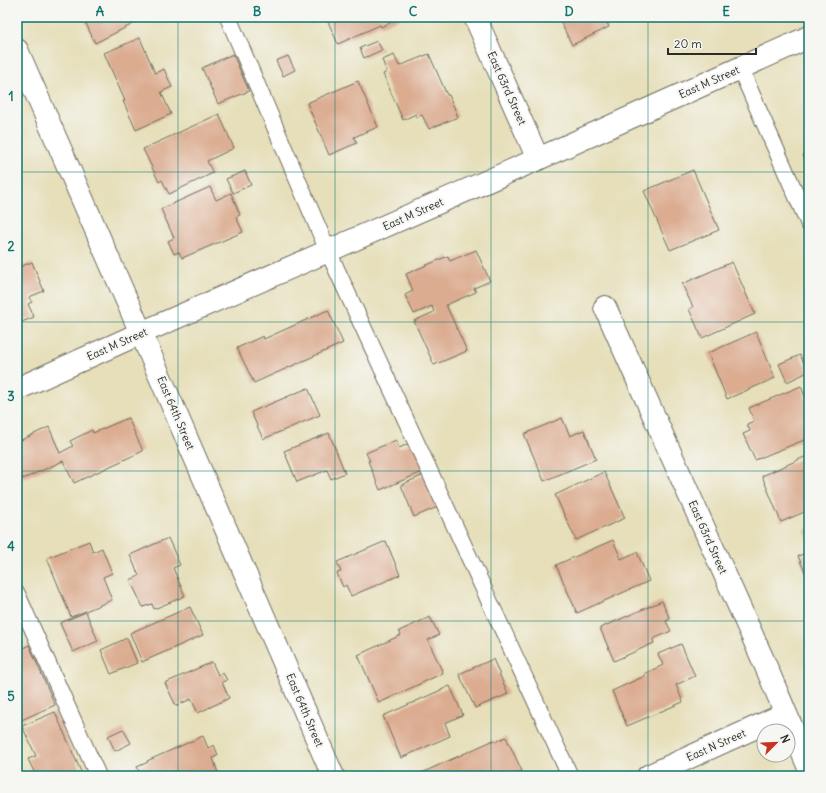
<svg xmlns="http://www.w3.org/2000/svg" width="826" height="793" font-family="Delius,sans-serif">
	<rect width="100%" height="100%" fill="#f6f6f2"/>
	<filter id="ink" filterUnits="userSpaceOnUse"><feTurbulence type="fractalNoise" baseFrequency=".025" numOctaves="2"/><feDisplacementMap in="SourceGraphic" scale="8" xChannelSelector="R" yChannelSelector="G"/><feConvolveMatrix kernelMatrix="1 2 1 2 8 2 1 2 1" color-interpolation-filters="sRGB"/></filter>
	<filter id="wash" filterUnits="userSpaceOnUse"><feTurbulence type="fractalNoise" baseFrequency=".012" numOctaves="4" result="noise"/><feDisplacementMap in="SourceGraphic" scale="16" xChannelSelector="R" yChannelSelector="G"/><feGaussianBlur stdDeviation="0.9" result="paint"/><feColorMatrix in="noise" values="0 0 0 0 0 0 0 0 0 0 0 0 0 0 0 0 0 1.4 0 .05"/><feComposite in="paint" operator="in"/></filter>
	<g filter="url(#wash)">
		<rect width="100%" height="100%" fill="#e6dfba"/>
		<g id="blocks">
			<g fill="#dbac90">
				<polygon points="83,17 147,17 95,43"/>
				<polygon points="311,17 403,17 381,27 380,25 338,44 326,17 313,23"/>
				<polygon points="558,17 604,17 609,27 572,45"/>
				<polygon points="140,38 155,73 164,69 172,87 161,92 171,114 136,130 123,101 125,101 104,53"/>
				<polygon points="377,41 382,50 364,58 360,48"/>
				<polygon points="233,54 249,91 218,104 202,68"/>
				<polygon points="429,54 447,95 449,95 458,117 429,129 422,115 417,117 416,114 403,120 383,74 387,72 382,60 394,55 399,66"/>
				<polygon points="288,56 295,70 283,76 276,61"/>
				<polygon points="358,81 378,127 354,137 357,143 329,155 307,103"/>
				<polygon points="219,114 234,148 207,161 213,173 169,194 162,180 159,182 143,149"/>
				<polygon points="809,153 809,170 803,155"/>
				<polygon points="693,170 719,230 670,250 644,191"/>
				<polygon points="245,171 251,185 233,193 226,179"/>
				<polygon points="210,187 216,200 231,193 240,215 236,217 243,232 182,258 179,252 174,254 168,241 174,238 161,209"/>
				<polygon points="476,250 490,281 474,288 476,292 446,305 467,351 434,365 414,321 434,312 432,306 414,314 405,295 413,291 406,274 448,256 450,261"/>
				<polygon points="32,262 44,291 29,297 32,302 28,304 34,317 17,324 17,268"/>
				<polygon points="732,262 755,314 702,338 689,309 693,307 682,284"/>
				<polygon points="328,310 343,343 254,383 237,348 263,336 264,339"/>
				<polygon points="756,332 775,378 727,399 708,353"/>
				<polygon points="800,355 808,372 787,382 779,364"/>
				<polygon points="801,386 809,407 809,438 755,460 743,434 750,431 747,424 754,421 749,408"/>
				<polygon points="308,388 320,415 263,439 251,412"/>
				<polygon points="128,418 143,451 74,483 63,461 23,479 17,466 17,442 49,427 60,453 73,446 70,441 92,430 93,433"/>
				<polygon points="562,418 570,436 584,430 596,459 544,481 524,434"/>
				<polygon points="329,433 345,473 331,479 327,470 297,482 284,451"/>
				<polygon points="396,440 399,448 415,441 427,470 380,490 368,461 370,461 366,453"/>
				<polygon points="809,455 809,510 781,522 762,476"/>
				<polygon points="604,472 625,518 576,540 555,495"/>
				<polygon points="426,474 440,506 414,517 401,485"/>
				<polygon points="809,528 809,541 804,530"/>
				<polygon points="168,538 180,565 173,568 185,596 154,609 152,604 143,607 130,580 139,576 130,555"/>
				<polygon points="613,540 621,559 637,552 649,581 577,613 556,565"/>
				<polygon points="89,541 93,552 102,548 112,573 103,577 112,600 71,617 47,558"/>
				<polygon points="386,541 400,575 351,596 346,585 343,587 337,573 341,572 337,562"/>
				<polygon points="809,552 809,581 798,556"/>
				<polygon points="662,601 670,619 666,621 671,631 653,639 654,643 614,661 600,628"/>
				<polygon points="190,607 203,635 142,662 130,633"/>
				<polygon points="86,612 98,641 73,652 60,623"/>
				<polygon points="430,617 439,635 428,640 443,673 379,703 358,655 401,635 399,631"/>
				<polygon points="127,638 137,663 111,674 101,650"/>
				<polygon points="681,644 695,676 676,685 683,702 627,726 612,691 645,676 644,674 663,665 658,654"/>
				<polygon points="29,645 55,705 19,721 18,718 17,718 17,651"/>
				<polygon points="493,659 508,694 475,708 459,674"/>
				<polygon points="212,662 218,675 223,673 227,680 222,682 229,698 198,713 191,699 176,706 165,683"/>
				<polygon points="450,686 463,715 445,723 450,736 401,758 383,716"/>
				<polygon points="55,712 82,774 77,776 36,776 28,759 36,756 22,726"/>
				<polygon points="123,729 131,743 115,751 108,736"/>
				<polygon points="203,736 208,748 214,745 218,755 213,758 219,776 141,776 137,767 148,762 147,761"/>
				<polygon points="506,737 522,771 511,776 415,776 494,740 495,742"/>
			</g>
		</g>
	</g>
	<g filter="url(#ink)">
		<use href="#blocks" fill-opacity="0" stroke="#6c6a5d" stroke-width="1"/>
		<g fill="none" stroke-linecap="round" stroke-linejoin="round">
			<g stroke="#6c6a5d" stroke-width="18">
				<g id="lane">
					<polyline points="228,17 328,251 570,776"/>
					<polyline points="740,68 809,224"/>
					<polyline points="17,594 98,776"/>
				</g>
			</g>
			<g stroke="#6c6a5d" stroke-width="24">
				<g id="street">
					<polyline points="475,17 538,159"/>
					<polyline points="605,307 764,662 809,768"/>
					<polyline points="17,389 141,333 538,159 809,37"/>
					<polyline points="648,776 785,714"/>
				</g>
			</g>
			<g stroke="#6c6a5d" stroke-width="24">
				<polyline id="secondary" points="17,50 141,333 333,776"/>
			</g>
			<use href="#lane" stroke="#fff" stroke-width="16"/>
			<use href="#street" stroke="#fff" stroke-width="22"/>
			<use href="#secondary" stroke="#fff" stroke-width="22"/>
		</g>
	</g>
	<path fill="none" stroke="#0f766e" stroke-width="1" stroke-opacity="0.55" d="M178 17V776M335 17V776M491 17V776M648 17V776M17 172H809M17 322H809M17 471H809M17 621H809"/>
	<g text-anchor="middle" stroke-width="4" stroke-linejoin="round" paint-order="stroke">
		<g font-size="11" fill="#2b2b2b" stroke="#f6f6f2">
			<text transform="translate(709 82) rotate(-24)" y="4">East M Street</text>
			<text transform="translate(507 88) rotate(66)" y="4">East 63rd Street</text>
			<text transform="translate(413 214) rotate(-24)" y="4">East M Street</text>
			<text transform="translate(117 344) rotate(-24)" y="4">East M Street</text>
			<text transform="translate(176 413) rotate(67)" y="4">East 64th Street</text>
			<text transform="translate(708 537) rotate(66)" y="4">East 63rd Street</text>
			<text transform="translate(305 710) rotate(67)" y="4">East 64th Street</text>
			<text transform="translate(716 745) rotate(-24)" y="4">East N Street</text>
		</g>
	</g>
	<rect width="826" height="793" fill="none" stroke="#f6f6f2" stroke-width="44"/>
	<g transform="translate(776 743) rotate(66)"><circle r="19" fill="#f6f6f2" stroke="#a5a5a2"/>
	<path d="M0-3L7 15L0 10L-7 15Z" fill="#c8321e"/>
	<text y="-6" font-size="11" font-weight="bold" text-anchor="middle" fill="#2b2b2b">N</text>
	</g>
	<path d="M668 48v6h88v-6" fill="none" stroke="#2b2b2b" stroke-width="2"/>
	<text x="674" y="48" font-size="12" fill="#2b2b2b" stroke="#f6f6f2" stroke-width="3" paint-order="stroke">20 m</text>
	<rect x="22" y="22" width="782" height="749" fill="none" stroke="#0f766e" stroke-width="1.5"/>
	<g font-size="13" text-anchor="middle" font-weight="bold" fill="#0f766e">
		<text x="100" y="16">A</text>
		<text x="257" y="16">B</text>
		<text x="413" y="16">C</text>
		<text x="569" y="16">D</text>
		<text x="726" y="16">E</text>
		<text x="11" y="101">1</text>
		<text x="11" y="251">2</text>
		<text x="11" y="401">3</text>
		<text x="11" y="551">4</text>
		<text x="11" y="701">5</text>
	</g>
</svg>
